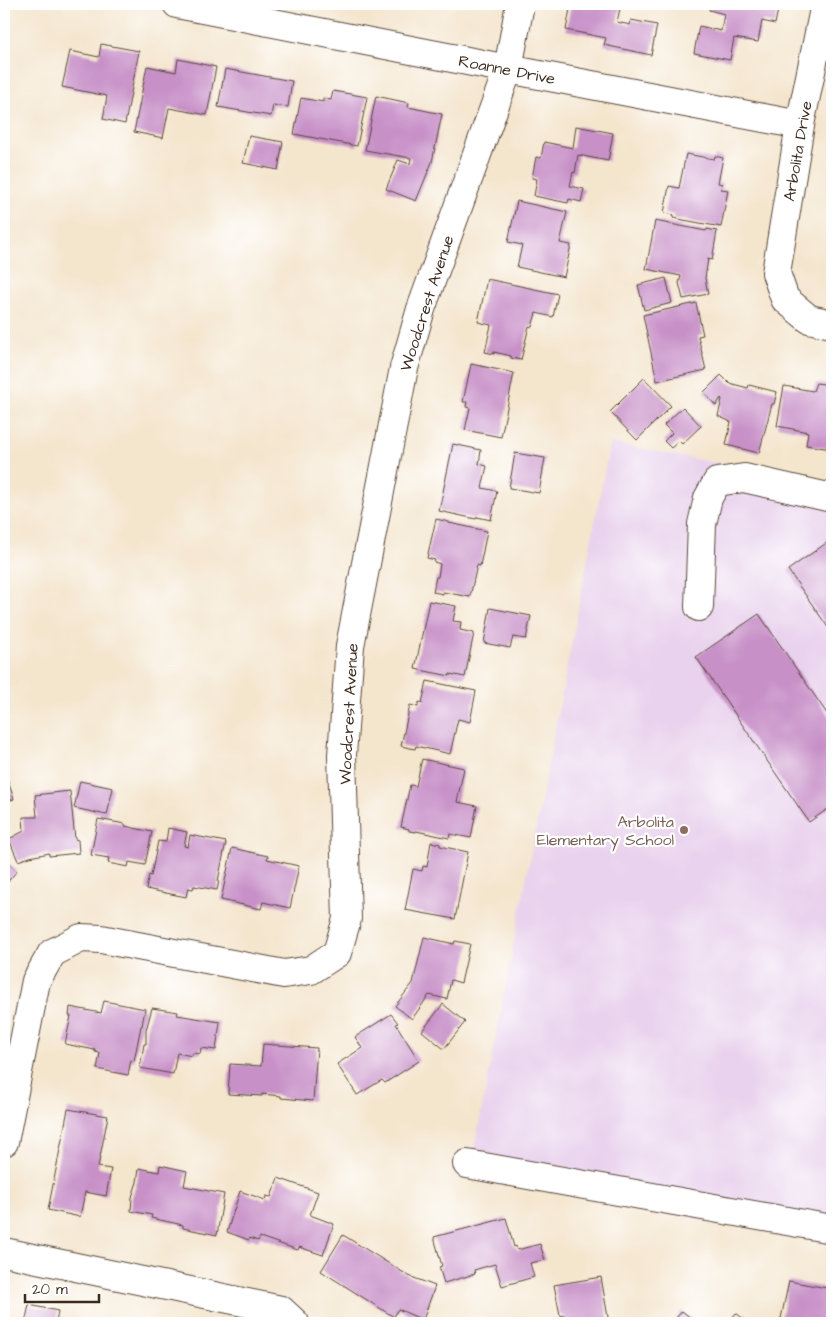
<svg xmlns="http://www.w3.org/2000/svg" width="836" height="1327" font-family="'Architects Daughter',sans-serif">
	<rect width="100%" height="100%" fill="#fff"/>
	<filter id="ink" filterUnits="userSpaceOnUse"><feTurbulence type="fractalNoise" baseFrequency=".02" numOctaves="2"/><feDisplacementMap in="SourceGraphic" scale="10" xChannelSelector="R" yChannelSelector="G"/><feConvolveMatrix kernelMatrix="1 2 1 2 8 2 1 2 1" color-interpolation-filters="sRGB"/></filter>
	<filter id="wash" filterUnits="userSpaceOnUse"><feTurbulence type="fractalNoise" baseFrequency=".0096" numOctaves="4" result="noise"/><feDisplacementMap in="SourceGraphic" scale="20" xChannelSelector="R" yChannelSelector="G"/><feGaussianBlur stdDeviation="1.12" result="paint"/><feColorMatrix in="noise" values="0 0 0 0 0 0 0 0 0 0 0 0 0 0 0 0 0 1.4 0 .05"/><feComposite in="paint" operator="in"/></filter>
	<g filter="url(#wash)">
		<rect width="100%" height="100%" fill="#f4e5cd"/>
		<polygon fill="#e9d2ed" points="610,443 832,485 832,1243 469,1176"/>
		<g id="blocks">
			<g fill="#c790c7">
				<polygon points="571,4 621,4 617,22 630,25 631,20 657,25 651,55 604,45 606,38 566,30"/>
				<polygon points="710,4 764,4 764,7 778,10 775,24 762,21 758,42 734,38 730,60 694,53 699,26 721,31 724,14 709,10"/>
				<polygon points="101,44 139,51 125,124 103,119 107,96 62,87 70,51 99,57"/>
				<polygon points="178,59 216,67 207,115 169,108 163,138 134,132 147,66 176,72"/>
				<polygon points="225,69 292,81 288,107 273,105 271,116 218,107"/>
				<polygon points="333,91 367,97 357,146 294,134 301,98 323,102 323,98 331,100"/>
				<polygon points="376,96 409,103 408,107 442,114 432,162 416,201 386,189 398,160 410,164 411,158 365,150"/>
				<polygon points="576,126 613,133 608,161 578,155 575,173 573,172 570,186 584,189 581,202 569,199 568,203 534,196 537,179 532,178 536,157 541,158 544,142 573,148"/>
				<polygon points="249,136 283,142 278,170 243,163"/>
				<polygon points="686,154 714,159 715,156 723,158 718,183 722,184 721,189 728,190 721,227 673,218 674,215 664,213 669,186 679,188"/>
				<polygon points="517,201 567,212 560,243 571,245 564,277 517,267 522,245 508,242"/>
				<polygon points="655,221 706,231 707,229 717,231 712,260 708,259 705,278 708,294 683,299 679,283 681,276 646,269"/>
				<polygon points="666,278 672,303 644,310 638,285"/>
				<polygon points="487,279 558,294 553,317 536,313 532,327 529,326 521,360 511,358 511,356 494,352 494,354 485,352 491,325 478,322"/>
				<polygon points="696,303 703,335 698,336 706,370 657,381 643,315"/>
				<polygon points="471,364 514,373 501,437 465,430 470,408 466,407 467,402 463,402"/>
				<polygon points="721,375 729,383 748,388 749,385 777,392 774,404 772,404 759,453 726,445 731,422 718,416 722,399 721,398 716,406 704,392"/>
				<polygon points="644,378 671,406 637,440 610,412"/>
				<polygon points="816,383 832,385 832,444 831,449 806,445 808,432 777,426 784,386 813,391"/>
				<polygon points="683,407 701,426 682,444 679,441 671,448 664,441 672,433 664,425"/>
				<polygon points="453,444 481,450 479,464 487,466 482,488 497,491 491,520 477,517 476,519 439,511"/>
				<polygon points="515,453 545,458 539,493 509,488"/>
				<polygon points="436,519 449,522 449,523 487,531 480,566 477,565 470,597 443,592 443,594 433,592 436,577 438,577 440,564 434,562 435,560 427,558"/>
				<polygon points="832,539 832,633 788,570"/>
				<polygon points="429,601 456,606 453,621 461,622 460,630 474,633 465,677 450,674 450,676 415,669"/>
				<polygon points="490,608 531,616 526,639 513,637 510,648 484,643"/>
				<polygon points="759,614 832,721 832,806 809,822 696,657"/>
				<polygon points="427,681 476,691 470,722 458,719 450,754 416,746 415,749 401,746 410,705 418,707 419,702 422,703"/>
				<polygon points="422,759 464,768 457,802 477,806 471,838 450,834 449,838 416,831 416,832 409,831 409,829 401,827 410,785 416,786"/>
				<polygon points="4,769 14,799 4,802"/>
				<polygon points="80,781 113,788 107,815 74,808"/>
				<polygon points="70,791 75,839 78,840 79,853 49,856 49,853 30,857 18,861 9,839 24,831 23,817 37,817 35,795"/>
				<polygon points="98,819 125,824 125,826 152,832 145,865 129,862 128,867 108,863 109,858 91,855"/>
				<polygon points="168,828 187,832 184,846 188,847 190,835 226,842 218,881 219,881 217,890 194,886 193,889 188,888 186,897 146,889 149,875 151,876 158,841 166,842"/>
				<polygon points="431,842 440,844 440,846 468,852 455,919 405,910 413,869 422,871 423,866 427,867"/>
				<polygon points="232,848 268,856 267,859 299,866 290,908 263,902 261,909 221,900"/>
				<polygon points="4,859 17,871 4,886"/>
				<polygon points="424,937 454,944 455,941 470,944 461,983 451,980 447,999 429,995 412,1019 395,1006 413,983"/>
				<polygon points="104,1001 145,1009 142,1026 141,1026 134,1061 131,1060 128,1075 97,1069 100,1053 95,1052 95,1050 65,1044 71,1016 69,1016 70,1007 101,1013"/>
				<polygon points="443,1004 465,1022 444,1049 422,1031"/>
				<polygon points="152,1008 178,1012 177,1015 220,1022 216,1050 201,1048 200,1054 193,1053 192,1056 177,1053 173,1074 140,1068 144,1044 146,1044 146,1030"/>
				<polygon points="391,1014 398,1023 396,1024 419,1061 385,1083 382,1080 357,1095 337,1064 362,1048 355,1037"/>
				<polygon points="263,1044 317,1048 313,1101 281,1098 281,1096 262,1094 262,1096 228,1094 230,1064 261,1066"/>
				<polygon points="68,1109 108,1116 98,1167 111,1169 106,1196 85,1192 80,1217 48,1210"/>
				<polygon points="160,1165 187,1171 184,1186 224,1194 217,1235 183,1228 183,1225 151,1218 152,1215 131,1211 132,1197 137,1182 139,1168 159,1172"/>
				<polygon points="278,1178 318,1192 310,1215 334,1224 323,1255 299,1247 298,1250 260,1237 258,1241 250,1238 249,1240 227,1232 240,1191 265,1200 266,1196 271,1197"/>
				<polygon points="506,1218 514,1247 516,1246 517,1250 540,1244 545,1260 530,1263 534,1277 502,1286 495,1264 474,1270 475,1274 444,1283 439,1267 442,1266 434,1237"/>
				<polygon points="343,1235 409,1276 435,1286 423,1320 398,1309 394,1317 321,1271"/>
				<polygon points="601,1277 609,1323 566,1323 564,1316 560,1315 554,1285"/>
				<polygon points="789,1281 832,1289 832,1323 780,1323"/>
				<polygon points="29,1305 58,1311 56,1323 25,1323"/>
				<polygon points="682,1311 697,1323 672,1323"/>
				<polygon points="736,1313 749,1323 728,1323"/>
			</g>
		</g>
	</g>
	<g filter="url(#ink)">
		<use href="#blocks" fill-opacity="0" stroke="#574638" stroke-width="1"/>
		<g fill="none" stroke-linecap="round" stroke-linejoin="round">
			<g stroke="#574638" stroke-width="30">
				<g id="minor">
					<polyline points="177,4 508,69 800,125"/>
					<polyline points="825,4 800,125 776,273 785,299 809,319 832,324"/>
					<polyline points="699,607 702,524 708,498 717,482 744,478 832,498"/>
					<polyline points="4,1142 36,981 52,953 81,938 101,939 284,974 311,970 337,953 347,919 342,755 350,646 404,368 421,309 508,69 520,4"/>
					<polyline points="467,1164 832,1229"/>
					<polyline points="4,1252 281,1310 295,1323"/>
				</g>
			</g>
			<use href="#minor" stroke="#fff" stroke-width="28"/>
		</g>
	</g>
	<circle fill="#8d6e63" stroke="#fff" stroke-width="2" cx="684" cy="830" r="5"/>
	<g text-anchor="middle" stroke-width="4.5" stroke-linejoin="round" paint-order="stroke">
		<g font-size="16" fill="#3b2a1e" stroke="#fff">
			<text transform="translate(507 69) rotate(11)" y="6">Roanne Drive</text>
			<text transform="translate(797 151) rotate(-80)" y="6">Arbolita Drive</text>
			<text transform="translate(426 303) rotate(-72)" y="6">Woodcrest Avenue</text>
			<text transform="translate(348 714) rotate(-87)" y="6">Woodcrest Avenue</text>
		</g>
		<g font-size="16" fill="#785e54" stroke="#fff" text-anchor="end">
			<text x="674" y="827">Arbolita<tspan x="674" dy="18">Elementary School</tspan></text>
		</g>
	</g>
	<rect width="836" height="1327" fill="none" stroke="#fff" stroke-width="20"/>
	<path d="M25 1294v8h74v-8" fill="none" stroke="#3b2a1e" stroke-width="2.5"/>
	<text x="32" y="1294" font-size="15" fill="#3b2a1e" stroke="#ffffff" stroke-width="4" paint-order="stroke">20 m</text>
</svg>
